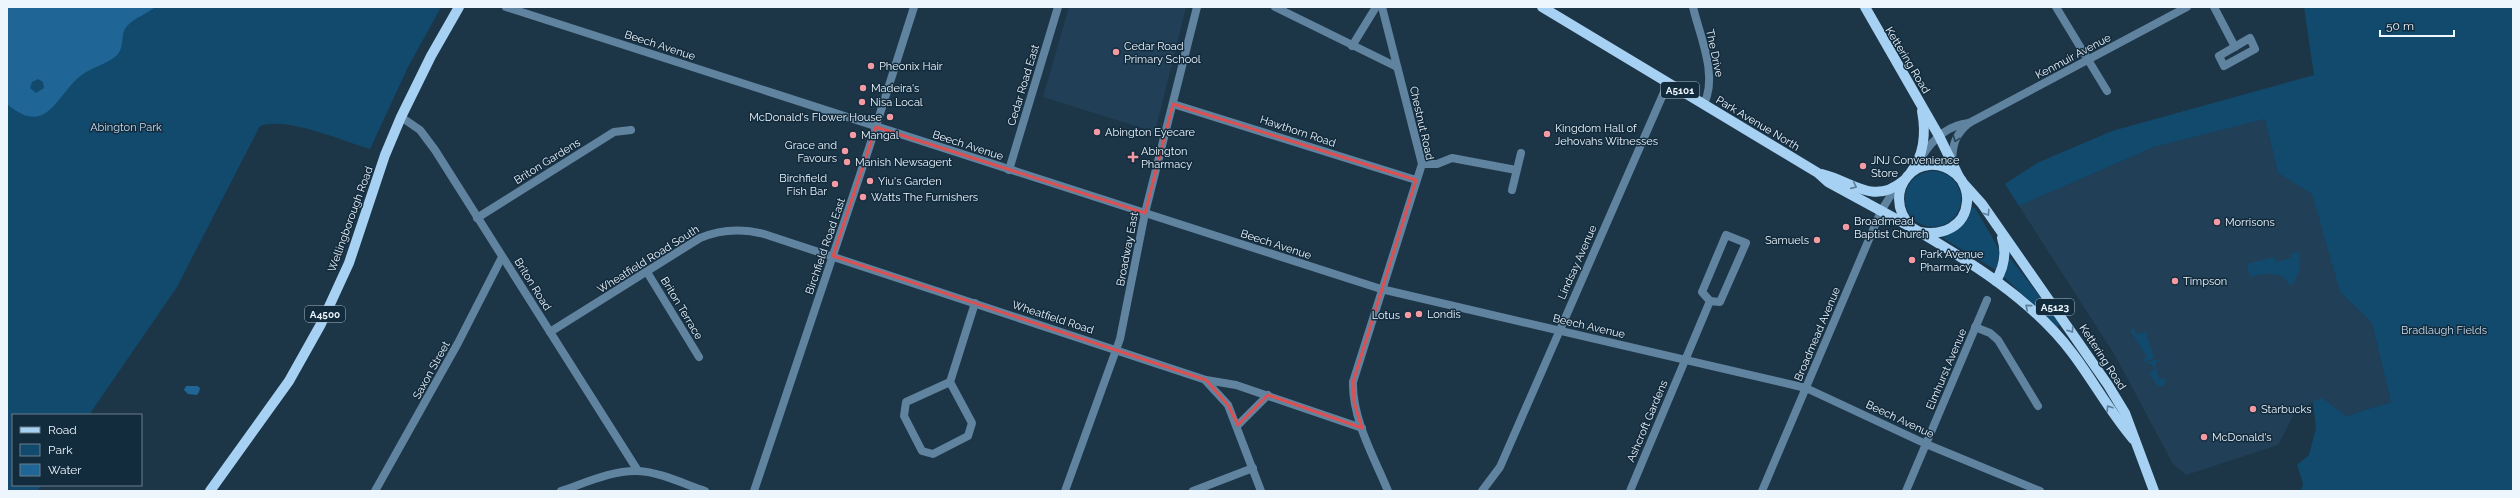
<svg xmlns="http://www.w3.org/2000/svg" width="2520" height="498" font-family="Raleway,sans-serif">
	<rect width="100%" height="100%" fill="#1c3547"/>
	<g fill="#214057">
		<polygon points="1069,7 1186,7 1155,132 1043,97"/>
		<polygon points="2265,119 2278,173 2312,193 2340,292 2372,323 2391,402 2346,416 2313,402 2294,414 2278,445 2186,475 2173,464 2116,357 2019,206 2154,147"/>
	</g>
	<g fill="#124a6e">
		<path d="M7 7H441L408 67 370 149C343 141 286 116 260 126L177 287 89 415H13V485H42L37 491H7Z"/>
		<polygon points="2304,7 2513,7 2513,491 2301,491 2303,483 2297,465 2309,455 2316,428 2313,402 2322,398 2346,416 2391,402 2372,323 2340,292 2312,194 2278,173 2265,119 2154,147 2019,206 2005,184 2037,163 2112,131 2314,75"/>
		<circle cx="1933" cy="199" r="28"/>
		<path d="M1972 207 1975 208 2000 251 1996 270 1943 238 1944 235C1960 230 1968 224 1972 207Z"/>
		<path d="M2300 251 2299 271 2293 285H2289C2284 270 2262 273 2250 277L2247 264 2274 257 2276 262 2291 258V254Z"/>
		<polygon points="2010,258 2061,324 2057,327 2004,277"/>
		<polygon points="2133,328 2136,334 2146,332 2154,359 2141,362 2147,357 2130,330"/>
		<polygon points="2161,359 2161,361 2155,362 2159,380 2165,378 2165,384 2161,387 2157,385 2149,373 2155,369 2151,364 2143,363"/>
	</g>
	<g fill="#1f6696" fill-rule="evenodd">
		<path d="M7 7H155C147 14 134 18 127 26 119 35 126 47 116 56 106 65 89 68 79 77 55 98 46 137 7 104ZM38 79 43 82 44 88 36 93 30 88 32 82Z"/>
		<polygon points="186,386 197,386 200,388 199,392 197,395 188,394 184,390"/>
	</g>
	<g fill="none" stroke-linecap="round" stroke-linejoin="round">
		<g stroke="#60839f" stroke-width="8">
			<polyline points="506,7 1381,289 1806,388 1926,444 2040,491"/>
			<polyline points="1275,7 1397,67"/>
			<path d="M1382 7 1422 164 1353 382C1352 419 1374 457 1388 491"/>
			<path d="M1693 7C1700 37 1718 75 1704 104"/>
			<polyline points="2056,7 2107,91"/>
			<polyline points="2214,7 2235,47"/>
			<polygon points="2250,38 2255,49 2224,66 2219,56"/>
			<polyline points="1352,46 1376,7"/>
			<polyline points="1173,104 1416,180"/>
			<polyline points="401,117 420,130 435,150 638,471"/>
			<path d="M1921 158C1932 140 1947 125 1969 123"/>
			<path d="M1952 160C1953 142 1956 134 1969 123L2187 7"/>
			<polyline points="1422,164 1437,164 1452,158 1516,170"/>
			<polyline points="1009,170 1058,7"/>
			<polyline points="1512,190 1521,153"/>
			<polyline points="477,218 614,132 631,130"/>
			<polyline points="647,272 699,357"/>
			<polyline points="1975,327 1990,333 1998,340 2038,406"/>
			<path d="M550 332 700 238C721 229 741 228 764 234L1206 380 1236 385 1362 428"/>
			<polyline points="1206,381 1228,405 1261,491"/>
			<polyline points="950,382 906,402 904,416 922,451 933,454 968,436 972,423 950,382 975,303"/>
			<polyline points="1238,425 1268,395"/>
			<polyline points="375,491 458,343 502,257"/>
			<path d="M561 491C585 483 612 470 638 471 660 472 684 484 705 491"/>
			<polyline points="754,491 870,145 914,7"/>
			<polyline points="1065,491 1120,339 1145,213 1197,7"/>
			<polyline points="1193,491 1253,468"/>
			<polyline points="1482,491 1500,467 1668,83"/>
			<polyline points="1630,491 1710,301 1702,292 1726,235 1746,243 1720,302 1710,301"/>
			<polyline points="1762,491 1881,211 1896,187"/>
			<polyline points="1906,491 1987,300"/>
		</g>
		<g stroke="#a6d1f3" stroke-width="10">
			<polyline points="1542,7 1818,173 1828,182 1907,225"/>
			<polyline points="1865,7 1939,136 1959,177"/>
			<path d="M1911 172C1924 155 1926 132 1922 111"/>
			<path d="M1822 174C1852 181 1873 206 1903 181"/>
			<polyline points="1965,185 1982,204 2108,385 2125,413 2154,491"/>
			<path d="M1920 232C1942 236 1965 227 1967 202 1968 192 1964 181 1956 174 1920 145 1878 191 1911 227 1969 261 2032 299 2073 354 2094 382 2110 412 2133 439"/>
			<path d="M1996 281C2004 267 2007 253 2002 238"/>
			<polyline points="210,491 289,381 321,324 349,263 385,155 401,117 431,56 459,7"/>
		</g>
	</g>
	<defs><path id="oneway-chevron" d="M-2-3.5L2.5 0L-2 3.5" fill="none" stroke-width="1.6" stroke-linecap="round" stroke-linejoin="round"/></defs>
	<use stroke="#264156" href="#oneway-chevron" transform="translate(1956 139) rotate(111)"/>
	<g stroke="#5c7e98">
		<use href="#oneway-chevron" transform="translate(1854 186) rotate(24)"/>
		<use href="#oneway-chevron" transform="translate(1987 213) rotate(57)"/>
		<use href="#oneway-chevron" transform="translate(2028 307) rotate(-139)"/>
		<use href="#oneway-chevron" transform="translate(2071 330) rotate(56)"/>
		<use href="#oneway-chevron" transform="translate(2109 408) rotate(-124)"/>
	</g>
	<path fill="none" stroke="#db5153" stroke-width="3" stroke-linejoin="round" d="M1173 104 1416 180 1353 382 1354 402 1362 428 1268 395 1238 425 1228 405 1206 380 833 256 876 127 1145 213Z"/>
	<g fill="#f49aa3" stroke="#122b3d" stroke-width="1.5">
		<circle cx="1116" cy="52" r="4"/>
		<circle cx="871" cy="66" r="4"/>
		<circle cx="863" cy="88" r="4"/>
		<circle cx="862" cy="102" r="4"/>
		<circle cx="890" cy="117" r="4"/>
		<circle cx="1097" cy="132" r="4"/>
		<circle cx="1547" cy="134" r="4"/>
		<circle cx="853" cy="135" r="4"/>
		<circle cx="845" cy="151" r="4"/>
		<path d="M1131 151h4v4h4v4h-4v4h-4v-4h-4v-4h4z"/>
		<circle cx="847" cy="162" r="4"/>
		<circle cx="1863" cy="166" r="4"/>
		<circle cx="870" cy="181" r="4"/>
		<circle cx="835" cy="184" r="4"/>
		<circle cx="863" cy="197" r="4"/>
		<circle cx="2217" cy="222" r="4"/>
		<circle cx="1846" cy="227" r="4"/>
		<circle cx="1817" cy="240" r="4"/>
		<circle cx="1912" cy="260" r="4"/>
		<circle cx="2175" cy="281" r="4"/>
		<circle cx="1419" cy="314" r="4"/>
		<circle cx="1408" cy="315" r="4"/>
		<circle cx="2253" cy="409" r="4"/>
		<circle cx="2204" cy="437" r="4"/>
	</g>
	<g text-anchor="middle" stroke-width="3" stroke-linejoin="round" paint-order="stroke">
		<g fill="#122b3d" stroke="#abb8c3" stroke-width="1">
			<rect x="1661" y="82" width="38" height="16" rx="3"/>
			<rect x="2036" y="299" width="38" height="16" rx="3"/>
			<rect x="305" y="306" width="40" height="16" rx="3"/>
		</g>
		<g font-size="10" font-weight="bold" fill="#edf5fd">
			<text x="1680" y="94">A5101</text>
			<text x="2055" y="311">A5123</text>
			<text x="325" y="318">A4500</text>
		</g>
		<g font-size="11" fill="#edf5fd" stroke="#122b3d">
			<text transform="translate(660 45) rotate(18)" y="4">Beech Avenue</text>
			<text transform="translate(1715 53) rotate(78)" y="4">The Drive</text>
			<text transform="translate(2073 56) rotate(-28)" y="4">Kenmuir Avenue</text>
			<text transform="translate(1908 60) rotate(59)" y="4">Kettering Road</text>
			<text transform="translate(1023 85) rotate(-73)" y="4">Cedar Road East</text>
			<text transform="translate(1422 123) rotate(77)" y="4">Chestnut Road</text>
			<text transform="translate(1758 123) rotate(31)" y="4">Park Avenue North</text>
			<text transform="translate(1298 131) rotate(18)" y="4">Hawthorn Road</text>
			<text transform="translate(968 145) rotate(18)" y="4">Beech Avenue</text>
			<text transform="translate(547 161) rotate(-32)" y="4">Briton Gardens</text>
			<text transform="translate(350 219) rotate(-70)" y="4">Wellingborough Road</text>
			<text transform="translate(1276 244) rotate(18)" y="4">Beech Avenue</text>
			<text transform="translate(825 246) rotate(-71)" y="4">Birchfield Road East</text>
			<text transform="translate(1127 249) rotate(-79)" y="4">Broadway East</text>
			<text transform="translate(648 259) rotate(-32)" y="4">Wheatfield Road South</text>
			<text transform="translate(1577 262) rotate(-66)" y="4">Lindsay Avenue</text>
			<text transform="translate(533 284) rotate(58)" y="4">Briton Road</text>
			<text transform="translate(682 308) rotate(59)" y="4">Briton Terrace</text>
			<text transform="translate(1053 317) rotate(18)" y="4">Wheatfield Road</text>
			<text transform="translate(1589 326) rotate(13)" y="4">Beech Avenue</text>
			<text transform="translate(1817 334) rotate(-67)" y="4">Broadmead Avenue</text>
			<text transform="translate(2103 357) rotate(57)" y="4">Kettering Road</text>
			<text transform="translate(1946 369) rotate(-67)" y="4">Elmhurst Avenue</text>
			<text transform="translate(431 370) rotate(-61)" y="4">Saxon Street</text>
			<text transform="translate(1900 419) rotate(25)" y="4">Beech Avenue</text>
			<text transform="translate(1647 421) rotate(-67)" y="4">Ashcroft Gardens</text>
		</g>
		<g font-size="11" fill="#edf5fd" stroke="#122b3d" text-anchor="start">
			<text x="1124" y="50">Cedar Road<tspan x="1124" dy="13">Primary School</tspan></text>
			<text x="879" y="70">Pheonix Hair</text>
			<text x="871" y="92">Madeira's</text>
			<text x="870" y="106">Nisa Local</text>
			<text x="882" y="121" text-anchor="end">McDonald's Flower House</text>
			<text x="1555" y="132">Kingdom Hall of<tspan x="1555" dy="13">Jehovahs Witnesses</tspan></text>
			<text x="1105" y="136">Abington Eyecare</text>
			<text x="861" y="139">Mangal</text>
			<text x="837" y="149" text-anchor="end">Grace and<tspan x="837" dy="13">Favours</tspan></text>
			<text x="1141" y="155">Abington<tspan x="1141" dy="13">Pharmacy</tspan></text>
			<text x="1871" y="164">JNJ Convenience<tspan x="1871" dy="13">Store</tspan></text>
			<text x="855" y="166">Manish Newsagent</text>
			<text x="827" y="182" text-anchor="end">Birchfield<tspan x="827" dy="13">Fish Bar</tspan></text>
			<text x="878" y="185">Yiu's Garden</text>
			<text x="871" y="201">Watts The Furnishers</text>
			<text x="1854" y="225">Broadmead<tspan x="1854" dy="13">Baptist Church</tspan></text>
			<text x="2225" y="226">Morrisons</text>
			<text x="1809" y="244" text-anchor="end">Samuels</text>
			<text x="1920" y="258">Park Avenue<tspan x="1920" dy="13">Pharmacy</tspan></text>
			<text x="2183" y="285">Timpson</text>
			<text x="1427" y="318">Londis</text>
			<text x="1400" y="319" text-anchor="end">Lotus</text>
			<text x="2261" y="413">Starbucks</text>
			<text x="2212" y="441">McDonald's</text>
		</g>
		<g font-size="11" fill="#cadeef" stroke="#122b3d">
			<text x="126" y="131">Abington Park</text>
			<text x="2444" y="334">Bradlaugh Fields</text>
		</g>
	</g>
	<rect width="2520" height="498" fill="none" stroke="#edf5fd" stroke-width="16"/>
	<rect x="12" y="414" width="130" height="72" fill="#122b3d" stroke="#6a7c8a"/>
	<rect x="20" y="427" width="20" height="6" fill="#a6d1f3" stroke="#6a7c8a"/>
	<text x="48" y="434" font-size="12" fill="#edf5fd">Road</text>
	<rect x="20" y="444" width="20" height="12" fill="#124a6e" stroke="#6a7c8a"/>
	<text x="48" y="454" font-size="12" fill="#edf5fd">Park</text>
	<rect x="20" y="464" width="20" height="12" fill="#1f6696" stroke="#6a7c8a"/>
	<text x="48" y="474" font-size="12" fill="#edf5fd">Water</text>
	<path d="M2380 30v6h74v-6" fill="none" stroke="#edf5fd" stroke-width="2"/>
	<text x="2386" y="30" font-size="12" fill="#edf5fd" stroke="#122b3d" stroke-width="3" paint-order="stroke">50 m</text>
</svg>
